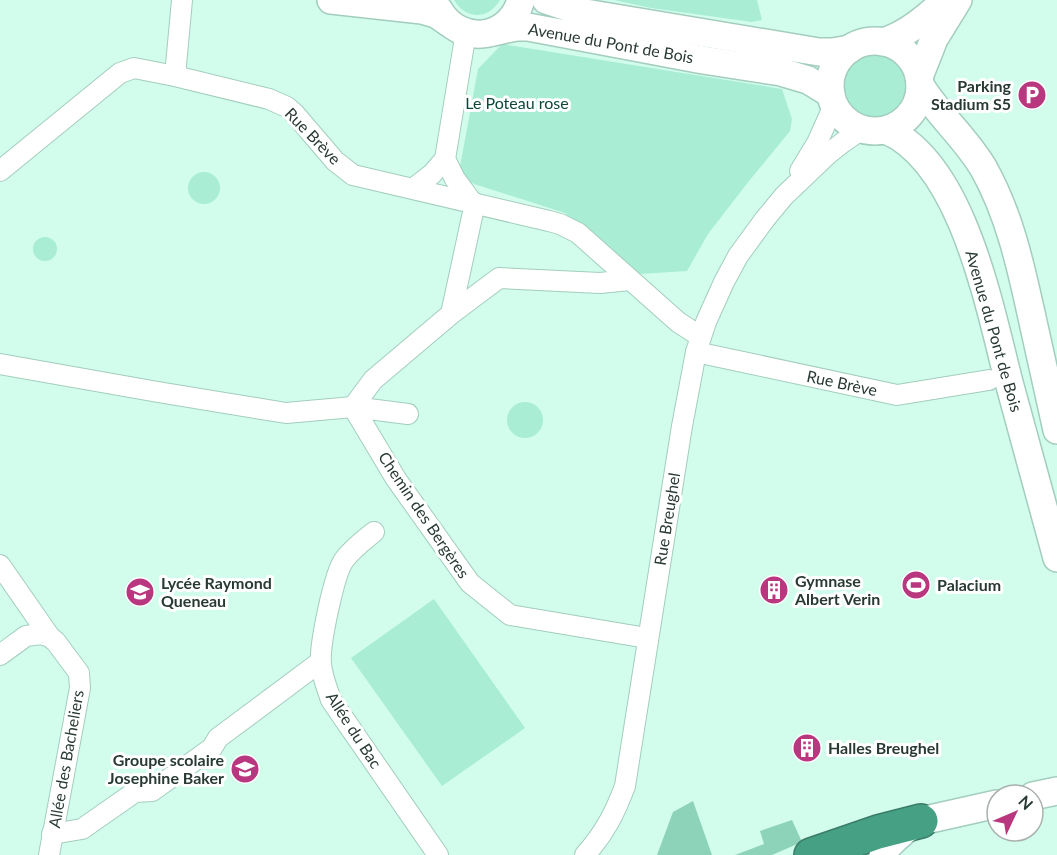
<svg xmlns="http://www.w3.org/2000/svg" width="1057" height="855" font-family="Lato,sans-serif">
	<rect width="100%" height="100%" fill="#d2fded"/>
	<g fill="#a8edd4">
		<path d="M454 0H500C488 20 466 20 454 0Z"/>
		<polygon points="614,0 757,0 762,20 752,22 651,8"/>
		<polygon points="502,44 782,89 792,119 790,131 749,181 708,234 687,271 639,274 565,213 474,184 467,180 459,172 478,69"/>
		<circle cx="875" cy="86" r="34"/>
		<circle cx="204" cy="188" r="16"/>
		<circle cx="45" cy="249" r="12"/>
		<circle cx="525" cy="420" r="18"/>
		<polygon points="434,599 525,728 442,786 351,658"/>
	</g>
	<g fill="#8dd3ba">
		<polygon points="693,801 712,855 657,855 673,812"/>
		<polygon points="792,820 802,842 772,855 735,855 764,844 760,831"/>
	</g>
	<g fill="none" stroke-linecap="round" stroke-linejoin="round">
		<g stroke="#a3cdbe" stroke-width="22">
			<g id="street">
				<polyline points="175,76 182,0"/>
				<polyline points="445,159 455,179 472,202"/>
				<polyline points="0,171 120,73 134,68 175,76 269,99 287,107 294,113 335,161 353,175 549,221 560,224 578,233 678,322 701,337"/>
				<polyline points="800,171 817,143 834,105"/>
				<polyline points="414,188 432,174 445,159 466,32"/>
				<polyline points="630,280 600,283 499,278 451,314 373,380 353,407 396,479 470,583 510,615 647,638"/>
				<polyline points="451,314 475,203"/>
				<polyline points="696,352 897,395 989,380"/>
				<polyline points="0,364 158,392 286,413 353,407 408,414"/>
				<path d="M374 532C363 541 352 549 344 560 334 574 319 646 321 664 322 676 327 688 331 700L438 855"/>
				<polyline points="0,565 50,637"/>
				<polyline points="0,655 26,636 41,634 50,637 56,642 79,673 80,688 49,855"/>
				<polyline points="52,834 82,829 135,792 152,791 212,748 218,738 320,662"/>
				<path d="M585 855C604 834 615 813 625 786L682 426 696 352 706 322 724 282 738 256 765 219 784 196 827 155 842 143 862 129"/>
			</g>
		</g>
		<g stroke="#a3cdbe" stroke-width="30">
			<g id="secondary">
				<polyline points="331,0 422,10 436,14 449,23"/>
				<polyline points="546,0 585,13 819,52 832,52 850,49"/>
				<path d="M439 10C460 46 509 41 521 0"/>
				<polyline points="493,32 516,27 528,27 703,60 781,72 808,80 831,94"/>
				<circle cx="875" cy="86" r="45"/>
				<path d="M883 42C908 34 927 17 946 0"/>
				<polyline points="919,77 934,39 958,0"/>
				<path d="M920 85C938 115 966 138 984 169 1009 214 1020 263 1031 313 1040 352 1048 391 1057 430"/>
				<path d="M886 130C964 163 990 311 1010 386 1026 443 1041 501 1057 558"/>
				<polyline points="1033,796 1057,791"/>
				<polyline points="883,855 886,848 895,839 905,830 921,821 997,804"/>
			</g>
		</g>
		<g stroke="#3b7c68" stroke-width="36">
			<polyline id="highway" points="811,855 878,832 921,821"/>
		</g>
		<use href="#street" stroke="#fff" stroke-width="20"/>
		<use href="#secondary" stroke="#fff" stroke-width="27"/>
		<use href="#highway" stroke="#45a084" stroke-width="33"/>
	</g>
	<defs>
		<g id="parking-disc" transform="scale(1.5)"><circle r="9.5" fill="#b9377f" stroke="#fff"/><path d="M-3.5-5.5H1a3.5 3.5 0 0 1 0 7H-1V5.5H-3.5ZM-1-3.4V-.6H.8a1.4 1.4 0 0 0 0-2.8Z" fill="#fff"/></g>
		<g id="stadium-disc" transform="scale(1.5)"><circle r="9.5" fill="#b9377f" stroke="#fff"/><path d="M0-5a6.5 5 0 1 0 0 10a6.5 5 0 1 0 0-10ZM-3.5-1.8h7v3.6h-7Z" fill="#fff"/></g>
		<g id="building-disc" transform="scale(1.5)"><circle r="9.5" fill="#b9377f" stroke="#fff"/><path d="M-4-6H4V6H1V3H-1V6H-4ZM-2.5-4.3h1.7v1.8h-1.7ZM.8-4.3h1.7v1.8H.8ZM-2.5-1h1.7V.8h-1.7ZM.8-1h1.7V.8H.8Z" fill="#fff"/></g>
		<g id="school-disc" transform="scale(1.5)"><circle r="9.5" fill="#b9377f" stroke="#fff"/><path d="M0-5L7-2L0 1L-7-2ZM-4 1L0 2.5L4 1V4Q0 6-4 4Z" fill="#fff"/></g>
	</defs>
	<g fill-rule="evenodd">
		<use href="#parking-disc" x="1032" y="95"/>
		<use href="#stadium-disc" x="916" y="585"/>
		<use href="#building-disc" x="774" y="590"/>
		<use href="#school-disc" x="140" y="592"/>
		<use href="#building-disc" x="807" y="748"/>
		<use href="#school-disc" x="245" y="769"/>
	</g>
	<g text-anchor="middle" stroke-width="6" stroke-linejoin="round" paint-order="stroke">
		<g font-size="16" fill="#293a34" stroke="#fff">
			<text transform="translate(611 43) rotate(10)" y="6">Avenue du Pont de Bois</text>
			<text transform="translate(313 136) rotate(46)" y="6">Rue Brève</text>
			<text transform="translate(994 331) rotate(74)" y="6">Avenue du Pont de Bois</text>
			<text transform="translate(842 383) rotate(12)" y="6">Rue Brève</text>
			<text transform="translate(424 515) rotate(56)" y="6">Chemin des Bergères</text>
			<text transform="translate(667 519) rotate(-81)" y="6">Rue Breughel</text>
			<text transform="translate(354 730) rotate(57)" y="6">Allée du Bac</text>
			<text transform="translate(66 759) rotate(-80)" y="6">Allée des Bacheliers</text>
		</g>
		<g font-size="16" font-weight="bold" fill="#293a34" stroke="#fff" text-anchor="start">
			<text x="1011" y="92" text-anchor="end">Parking<tspan x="1011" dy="18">Stadium S5</tspan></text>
			<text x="795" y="587">Gymnase<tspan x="795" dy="18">Albert Verin</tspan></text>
			<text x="161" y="589">Lycée Raymond<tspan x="161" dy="18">Queneau</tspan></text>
			<text x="937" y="591">Palacium</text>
			<text x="828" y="754">Halles Breughel</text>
			<text x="224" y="766" text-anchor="end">Groupe scolaire<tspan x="224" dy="18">Josephine Baker</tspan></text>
		</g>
		<g font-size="16" fill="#0b4838" stroke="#fff">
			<text x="517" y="109">Le Poteau rose</text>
		</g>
	</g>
	<g transform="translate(1015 813) rotate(46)"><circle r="28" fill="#ffffff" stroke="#a9b0ae" stroke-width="1.5"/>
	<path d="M0-4.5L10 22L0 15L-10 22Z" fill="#b9377f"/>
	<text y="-9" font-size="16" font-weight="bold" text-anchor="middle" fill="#293a34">N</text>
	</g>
</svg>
